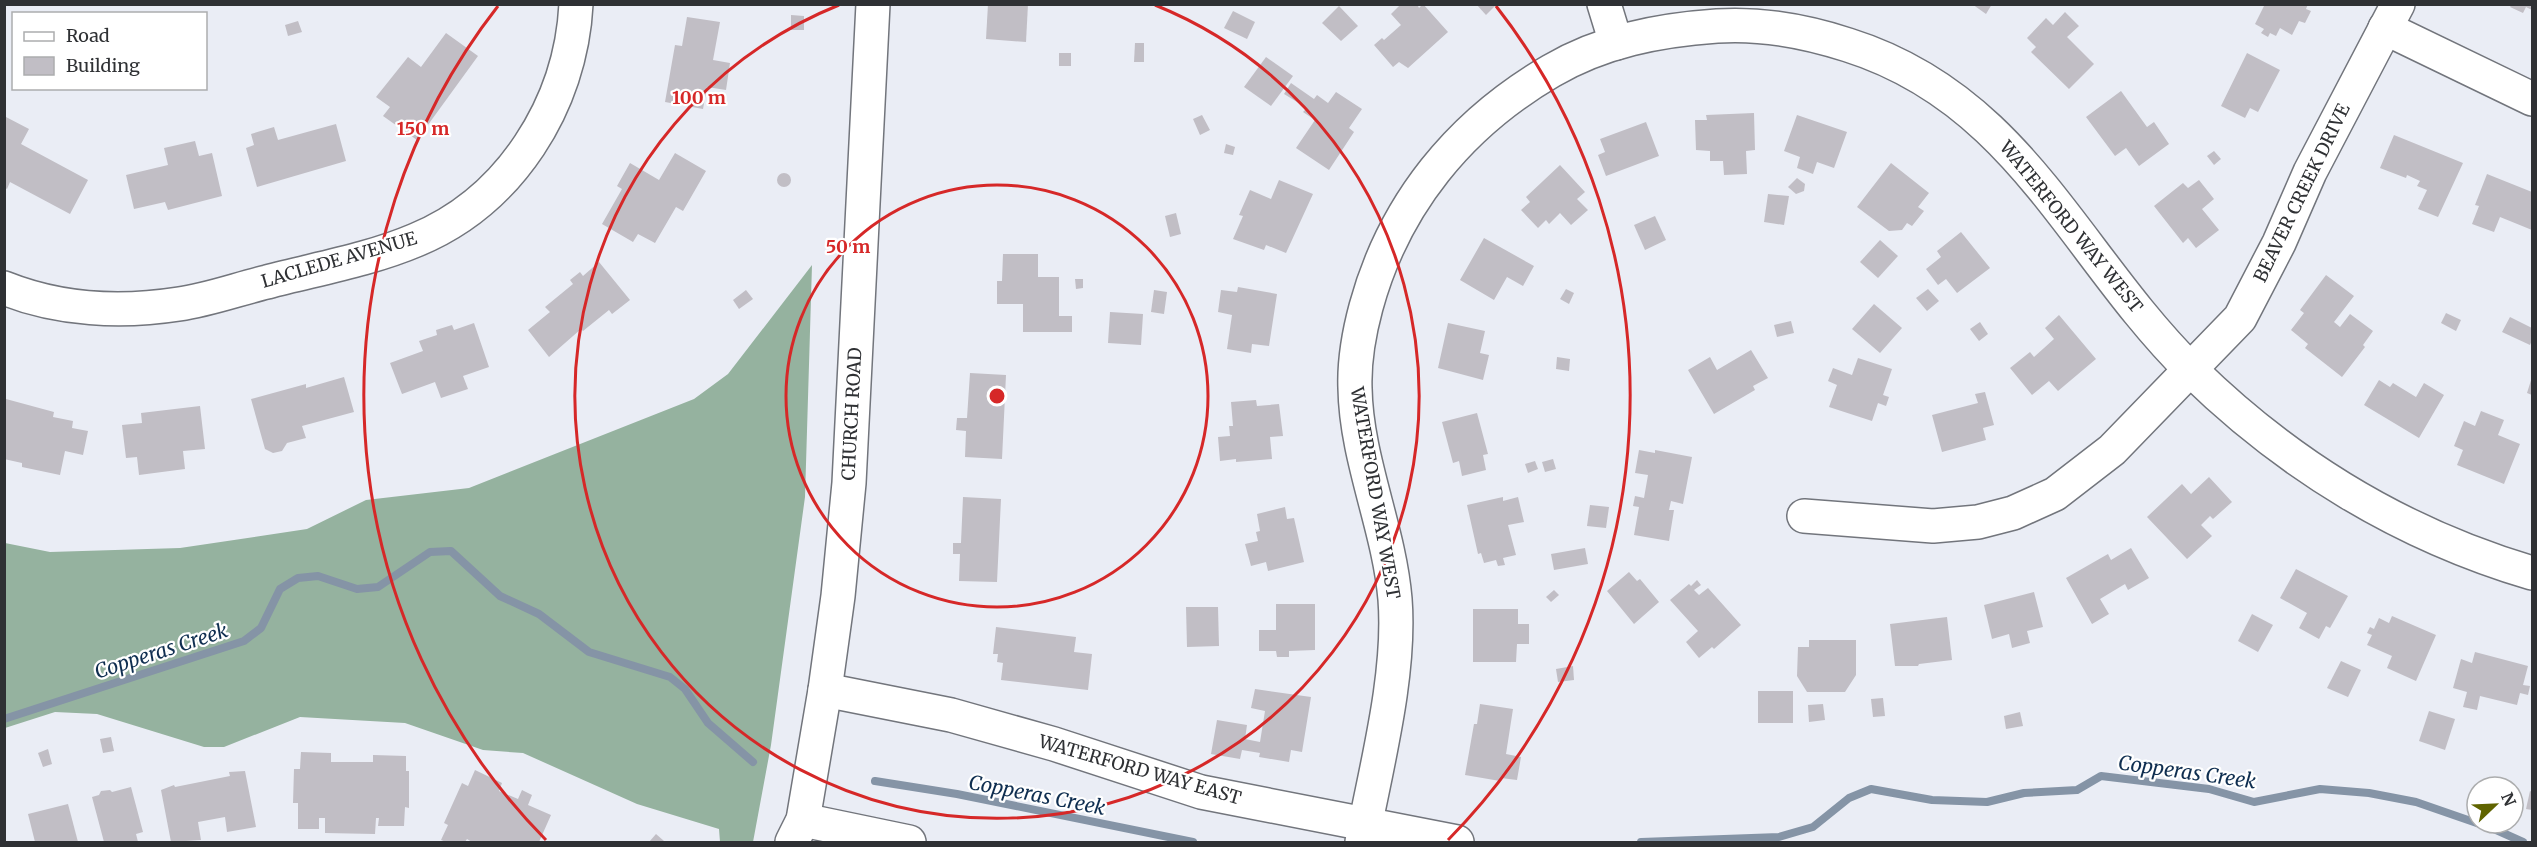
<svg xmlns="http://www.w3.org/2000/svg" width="2537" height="847" font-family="Merriweather,serif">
	<rect width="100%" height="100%" fill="#eaedf5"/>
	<polygon fill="#95b29f" points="812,265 805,497 771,745 753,842 720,842 719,829 637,804 523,753 483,750 405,723 300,717 224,747 204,747 97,714 55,712 5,728 5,543 50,552 180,548 307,529 366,500 469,488 694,399 728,374"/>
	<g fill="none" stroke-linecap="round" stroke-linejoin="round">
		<g stroke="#8594a6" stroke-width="8">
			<polyline points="4,719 244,641 261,628 280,589 298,578 318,576 357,589 378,587 430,552 451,551 500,596 539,614 589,652 670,677 685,689 708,723 753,762"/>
			<polyline points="875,781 957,794 1193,842"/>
			<polyline points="1641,842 1779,837 1813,827 1849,798 1871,789 1932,800 1987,802 2024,793 2077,790 2101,776 2209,789 2254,802 2320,789 2369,793 2416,802 2494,829 2523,842"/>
		</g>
	</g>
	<g fill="#c1bec5">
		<polygon points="988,4 1028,4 1026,42 986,39"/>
		<polygon points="1401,4 1417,4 1419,8 1423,4 1448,32 1408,68 1399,62 1393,67 1374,45 1382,38 1384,40 1401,25 1391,14"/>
		<polygon points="1476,4 1497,4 1486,15"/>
		<polygon points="1972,4 1992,4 1986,14"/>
		<polygon points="2265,4 2308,4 2306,9 2311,11 2305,23 2299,21 2292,35 2280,28 2276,36 2270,33 2268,37 2261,33 2264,29 2255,24"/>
		<polygon points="2512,4 2532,4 2532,10 2526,7 2523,13 2510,7"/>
		<polygon points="1339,6 1358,26 1341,41 1322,23"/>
		<polygon points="1233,11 1255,22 1247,39 1224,28"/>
		<polygon points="2065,12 2079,26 2067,37 2094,64 2069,89 2031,52 2036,47 2027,38 2046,18 2053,25"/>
		<polygon points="791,15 804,16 804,30 791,30"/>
		<polygon points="687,17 720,22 713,60 730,63 726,90 707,87 703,109 665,102 675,45 682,46"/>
		<polygon points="298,21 302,32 288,36 285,25"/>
		<polygon points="446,33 478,56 417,140 383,116 390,107 376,97 408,57 421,67"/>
		<polygon points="1135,43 1144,43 1144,62 1134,62"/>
		<rect x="1059" y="53" width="12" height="13"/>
		<polygon points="2247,53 2280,70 2258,112 2250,108 2245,118 2221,106"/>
		<polygon points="1266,57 1293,76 1271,106 1244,87"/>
		<polygon points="1291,83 1314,99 1317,95 1328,103 1336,92 1362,109 1349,128 1354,132 1329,170 1296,148 1315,120 1303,112 1307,108 1284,94"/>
		<polygon points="2121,91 2147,127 2154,122 2169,144 2139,166 2126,148 2115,156 2086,117"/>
		<polygon points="1754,113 1755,150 1746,151 1747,174 1724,175 1723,161 1710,161 1710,151 1696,150 1695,120 1707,120 1706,115"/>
		<polygon points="1202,115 1210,130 1200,135 1193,119"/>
		<polygon points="1797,115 1847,132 1834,168 1817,162 1813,174 1797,168 1800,157 1784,151"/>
		<polygon points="6,117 29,129 21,144 88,180 70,214 10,182 7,189 4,187"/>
		<polygon points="1646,122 1659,156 1606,176 1598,155 1605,152 1600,139"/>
		<polygon points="336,124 346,161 257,187 246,148 254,145 251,134 274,127 278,140"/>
		<polygon points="2394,135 2463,163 2438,217 2418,209 2427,190 2417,186 2420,181 2407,175 2406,178 2380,168"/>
		<polygon points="195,141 199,156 212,153 222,196 168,210 165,202 134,209 126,175 168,165 164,148"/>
		<polygon points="1226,144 1235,147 1233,155 1224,153"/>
		<polygon points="2214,151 2221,159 2214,165 2207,156"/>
		<polygon points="675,153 706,171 683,211 676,207 655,243 638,234 633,242 602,224 622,189 617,186 630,163 659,180"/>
		<polygon points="1891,163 1929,193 1918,207 1924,211 1912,226 1907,223 1902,230 1889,231 1857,207"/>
		<polygon points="1560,165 1585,192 1577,199 1588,210 1571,225 1560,213 1549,224 1546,220 1538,228 1521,210 1530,202 1526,197"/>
		<circle cx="784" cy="180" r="7"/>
		<polygon points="2487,174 2532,192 2532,230 2500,217 2494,232 2472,224 2479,206 2475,205"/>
		<polygon points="1797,178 1805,184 1804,191 1796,194 1788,187"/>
		<polygon points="1279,180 1313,194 1286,253 1266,245 1264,250 1233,239 1243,216 1239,215 1250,190 1271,199"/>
		<polygon points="2199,180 2214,199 2202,209 2219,230 2196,248 2188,238 2183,243 2154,206 2183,183 2188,188"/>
		<polygon points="1768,194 1789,196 1784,225 1764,222"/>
		<polygon points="1176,213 1181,234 1170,237 1165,216"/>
		<polygon points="1655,216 1666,240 1645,250 1634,225"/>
		<polygon points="1961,232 1990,268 1957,293 1946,279 1938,285 1926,269 1941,257 1937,251"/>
		<polygon points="1484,238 1534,266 1523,286 1507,277 1494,300 1460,280"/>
		<polygon points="1880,240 1898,256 1878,278 1860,262"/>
		<polygon points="1003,254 1038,254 1038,277 1059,277 1059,316 1072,316 1072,332 1023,332 1023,304 997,304 997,281 1002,281"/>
		<polygon points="599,262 630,300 612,314 609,310 583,331 581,329 549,357 528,330 550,312 545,307 573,284 570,280 580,272 583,276"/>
		<polygon points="2326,275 2354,296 2334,322 2340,327 2350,314 2373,331 2363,345 2365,347 2342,377 2305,348 2308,344 2291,330 2304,313 2300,310"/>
		<polygon points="1075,279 1083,279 1083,288 1076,289"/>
		<polygon points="1238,287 1277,294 1269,346 1252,344 1251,353 1227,349 1232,315 1218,312 1221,290 1237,292"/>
		<polygon points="1566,289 1574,293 1569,304 1560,299"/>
		<polygon points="1928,289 1939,301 1927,311 1916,298"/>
		<polygon points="746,290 753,299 739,309 733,300"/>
		<polygon points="1154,290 1167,292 1164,314 1151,312"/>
		<polygon points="1874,304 1902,328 1880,353 1852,329"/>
		<polygon points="1110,312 1143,314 1141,345 1108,343"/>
		<polygon points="2446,313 2461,320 2456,331 2441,323"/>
		<polygon points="2059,315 2096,359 2058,391 2049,381 2032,395 2010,368 2030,352 2034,357 2054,339 2045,328"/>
		<polygon points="2510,317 2532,328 2532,340 2530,345 2502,332"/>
		<polygon points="1791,321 1794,333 1777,337 1774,325"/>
		<polygon points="1980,322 1988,334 1979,341 1970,329"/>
		<polygon points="474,323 489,367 463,376 468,389 441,398 435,382 402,394 390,363 423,351 419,341 437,335 436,330 452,325 454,330"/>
		<polygon points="1448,323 1485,331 1480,353 1489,355 1483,380 1438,368"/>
		<polygon points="1751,350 1768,378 1753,386 1755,390 1714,414 1688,370 1710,357 1717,370"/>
		<polygon points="1557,357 1570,359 1569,371 1556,369"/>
		<polygon points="1858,358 1892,369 1883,395 1889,397 1886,406 1878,403 1872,421 1829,407 1837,385 1828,381 1833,368 1852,375"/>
		<polygon points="970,373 1006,375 1002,459 965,457 966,431 956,430 957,418 967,418"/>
		<polygon points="344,377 354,412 302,426 306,438 287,443 282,451 273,453 265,449 251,399 306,384 306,388"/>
		<polygon points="2532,377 2532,395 2527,393"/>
		<polygon points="2379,380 2390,387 2393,383 2416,397 2424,383 2444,395 2419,438 2364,405"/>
		<polygon points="1985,392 1994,425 1983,428 1986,440 1942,452 1932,415 1978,403 1975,394"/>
		<polygon points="6,399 54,412 53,417 73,421 72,428 88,431 83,455 65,451 60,475 22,467 22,463 4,459"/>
		<polygon points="1256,400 1257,406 1279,404 1283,436 1270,437 1272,459 1236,462 1236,459 1220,461 1218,437 1230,436 1229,426 1233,426 1231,402"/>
		<polygon points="200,406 205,449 183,451 185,469 139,475 137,457 126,458 122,425 142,423 141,413"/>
		<polygon points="2481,411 2504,420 2498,435 2520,444 2504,484 2457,465 2463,450 2454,446 2464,421 2475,426"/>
		<polygon points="1477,413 1488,454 1483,455 1486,470 1462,476 1459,461 1453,463 1442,422"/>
		<polygon points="1639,450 1655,453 1655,450 1692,457 1683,504 1671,501 1669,510 1674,510 1669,541 1634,535 1639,507 1633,506 1635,496 1644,498 1648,475 1635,473"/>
		<polygon points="1553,459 1556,469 1545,472 1542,462"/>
		<polygon points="1535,461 1538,469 1528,473 1525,464"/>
		<polygon points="2209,477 2232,502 2213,519 2210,516 2201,525 2212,536 2187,559 2147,517 2182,484 2191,494"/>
		<polygon points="963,497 1001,499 997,582 959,581 960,554 953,554 953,543 961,543"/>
		<polygon points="1503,497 1503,501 1518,497 1524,522 1508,525 1516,555 1503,558 1505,565 1498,566 1496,560 1484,563 1481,553 1478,554 1467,505"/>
		<polygon points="1590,505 1609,507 1606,528 1587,526"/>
		<polygon points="1285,507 1287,519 1294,518 1304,562 1268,571 1266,562 1251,566 1245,544 1258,541 1256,532 1260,531 1257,514"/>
		<polygon points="1585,548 1588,564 1554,570 1551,554"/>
		<polygon points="2131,548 2149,578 2128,590 2125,584 2100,599 2109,614 2092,624 2066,578 2108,554 2111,560"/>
		<polygon points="2296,569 2348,596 2330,628 2326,626 2319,639 2299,628 2307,613 2280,598"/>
		<polygon points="1629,572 1637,581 1640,579 1659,602 1634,624 1607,591"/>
		<polygon points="1697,580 1701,585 1694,590 1699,595 1708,588 1741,625 1714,649 1712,647 1699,658 1686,642 1698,631 1670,600 1689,584 1691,586"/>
		<polygon points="1554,590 1559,595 1551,602 1546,597"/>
		<polygon points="2034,592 2043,627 2027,631 2030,643 2012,648 2009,634 1992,639 1984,605"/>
		<polygon points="1276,604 1315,604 1315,650 1289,651 1289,657 1277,657 1276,651 1259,651 1259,630 1276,630"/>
		<polygon points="1186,607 1218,607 1219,646 1187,647"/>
		<polygon points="1473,609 1518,609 1518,624 1529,624 1529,644 1517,644 1516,662 1473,662"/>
		<polygon points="2252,614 2273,625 2258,652 2238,641"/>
		<polygon points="2392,616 2436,635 2416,681 2387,668 2392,656 2367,645 2372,635 2367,633 2370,627 2374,629 2379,618 2389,623"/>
		<polygon points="1947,617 1952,660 1919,664 1918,666 1895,666 1890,624"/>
		<polygon points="996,627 1076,637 1074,652 1092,654 1088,690 1001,680 1003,663 997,662 998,654 993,654"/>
		<polygon points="1809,640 1856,640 1856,675 1845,692 1807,692 1797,676 1798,647 1809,647"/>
		<polygon points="2475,652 2528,666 2523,685 2530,686 2528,695 2520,693 2517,705 2480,696 2477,710 2463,707 2467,692 2453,688 2461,659 2472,663"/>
		<polygon points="2341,661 2361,670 2348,697 2327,688"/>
		<polygon points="1573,666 1574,680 1558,682 1556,669"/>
		<polygon points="1255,689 1311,697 1302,752 1291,750 1289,762 1259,757 1260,753 1242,750 1240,759 1211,754 1217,720 1247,725 1245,739 1260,742 1265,711 1251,708"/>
		<rect x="1758" y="691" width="35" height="32"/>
		<polygon points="1883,698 1885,716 1873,717 1871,699"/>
		<polygon points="1480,704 1513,709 1506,754 1521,757 1517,780 1501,778 1500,781 1465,775 1474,724 1477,724"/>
		<polygon points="1823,704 1825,720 1809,722 1808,705"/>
		<polygon points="2429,711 2455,719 2445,750 2419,741"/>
		<polygon points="2020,712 2023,726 2006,729 2004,716"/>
		<polygon points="111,737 114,751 103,753 100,739"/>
		<polygon points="48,749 52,764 43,767 38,753"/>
		<polygon points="301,752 331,753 331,762 373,762 373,755 406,756 406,771 409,771 409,808 405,807 404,826 378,826 379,818 376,818 375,834 325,833 325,818 319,818 319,829 298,829 298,803 293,803 294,769 300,769"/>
		<polygon points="475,770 502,783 499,791 518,799 522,790 532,795 528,805 551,815 539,842 472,842 467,839 465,842 446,842 441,840 448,825 444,823 462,783 468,786"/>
		<polygon points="245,771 256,827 227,832 225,817 198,822 201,840 171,842 161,790 174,785 175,787 230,776 229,772"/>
		<polygon points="131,787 143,832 136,834 138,842 104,842 92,797 99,795 101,791 110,790 112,792"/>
		<polygon points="2530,791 2532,792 2532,810 2526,809"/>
		<polygon points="68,804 78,842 35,842 28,814"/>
		<polygon points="656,834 664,841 649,842"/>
	</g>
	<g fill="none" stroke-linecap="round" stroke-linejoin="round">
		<g stroke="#72757c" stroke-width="36">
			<g id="minor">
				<polyline points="1604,4 1616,43"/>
				<polyline points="2385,28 2532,99"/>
				<path d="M4 288C59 310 121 313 179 304 208 300 238 289 267 282 316 269 369 260 416 240 510 201 571 105 576 4"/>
				<polyline points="1804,516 1933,526 1978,522 2013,513 2055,494 2112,450 2240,318 2279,243 2310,172 2398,4"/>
				<polyline points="825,690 951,715 1054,744 1201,792 1457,842"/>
				<polyline points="803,820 909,842"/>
				<path d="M1362 842C1376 767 1401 675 1395 599 1389 528 1356 459 1355 388 1354 360 1359 333 1366 307 1394 204 1460 124 1551 71 1602 41 1659 30 1717 26 1763 23 1805 31 1848 45 2020 99 2074 255 2192 371 2288 465 2403 535 2532 573"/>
			</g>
		</g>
		<g stroke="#72757c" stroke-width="36">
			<polyline id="major" points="792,842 803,820 825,690 838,596 849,483 873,4"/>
		</g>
		<use href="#minor" stroke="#fff" stroke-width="33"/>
		<use href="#major" stroke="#fff" stroke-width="33"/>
	</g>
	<g fill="none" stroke="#d62828" stroke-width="3">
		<circle cx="997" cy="396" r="211"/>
		<path d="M1155 5A422 422 0 1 1 839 5"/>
		<path d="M546 840A633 633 0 0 1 498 6M1496 6A633 633 0 0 1 1448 840"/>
	</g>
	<g text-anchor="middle" stroke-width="4.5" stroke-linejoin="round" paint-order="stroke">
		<g font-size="18" fill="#2f3134" stroke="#fff">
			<text transform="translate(2302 193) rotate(-64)" y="6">BEAVER CREEK DRIVE</text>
			<text transform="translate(2071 227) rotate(51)" y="6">WATERFORD WAY WEST</text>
			<text transform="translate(339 260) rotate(-16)" y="6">LACLEDE AVENUE</text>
			<text transform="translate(852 414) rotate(-87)" y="6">CHURCH ROAD</text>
			<text transform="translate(1375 493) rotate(80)" y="6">WATERFORD WAY WEST</text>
			<text transform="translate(1140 770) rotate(16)" y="6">WATERFORD WAY EAST</text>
		</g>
		<g font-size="20" font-style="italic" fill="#0f2e50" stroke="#fff">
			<text transform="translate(161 651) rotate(-18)" y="7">Copperas Creek</text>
			<text transform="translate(2187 772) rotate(8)" y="7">Copperas Creek</text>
			<text transform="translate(1037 795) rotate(11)" y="7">Copperas Creek</text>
		</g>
	</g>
	<circle cx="997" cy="396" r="9" fill="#d62828" stroke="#fff" stroke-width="3"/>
	<g font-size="18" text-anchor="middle" font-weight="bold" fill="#d62828" stroke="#fff" stroke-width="4.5" stroke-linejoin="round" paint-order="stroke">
		<text x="699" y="104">100 m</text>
		<text x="423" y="135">150 m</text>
		<text x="848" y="253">50 m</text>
	</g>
	<rect width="2537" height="847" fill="none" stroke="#2f3134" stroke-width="12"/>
	<rect x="12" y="12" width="195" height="78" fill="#ffffff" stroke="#acadae" stroke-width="1.5"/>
	<rect x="24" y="32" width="30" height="9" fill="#ffffff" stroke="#acadae" stroke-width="1.5"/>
	<text x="66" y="42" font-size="18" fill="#2f3134">Road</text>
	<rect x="24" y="57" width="30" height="18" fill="#c1bec5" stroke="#acadae" stroke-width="1.5"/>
	<text x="66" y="72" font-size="18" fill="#2f3134">Building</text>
	<g transform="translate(2495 805) rotate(67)"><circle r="28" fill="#ffffff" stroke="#acadae" stroke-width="1.5"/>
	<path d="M0-4.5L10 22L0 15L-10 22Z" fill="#606400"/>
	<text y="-9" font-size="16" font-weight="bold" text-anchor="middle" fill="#2f3134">N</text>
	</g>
</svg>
